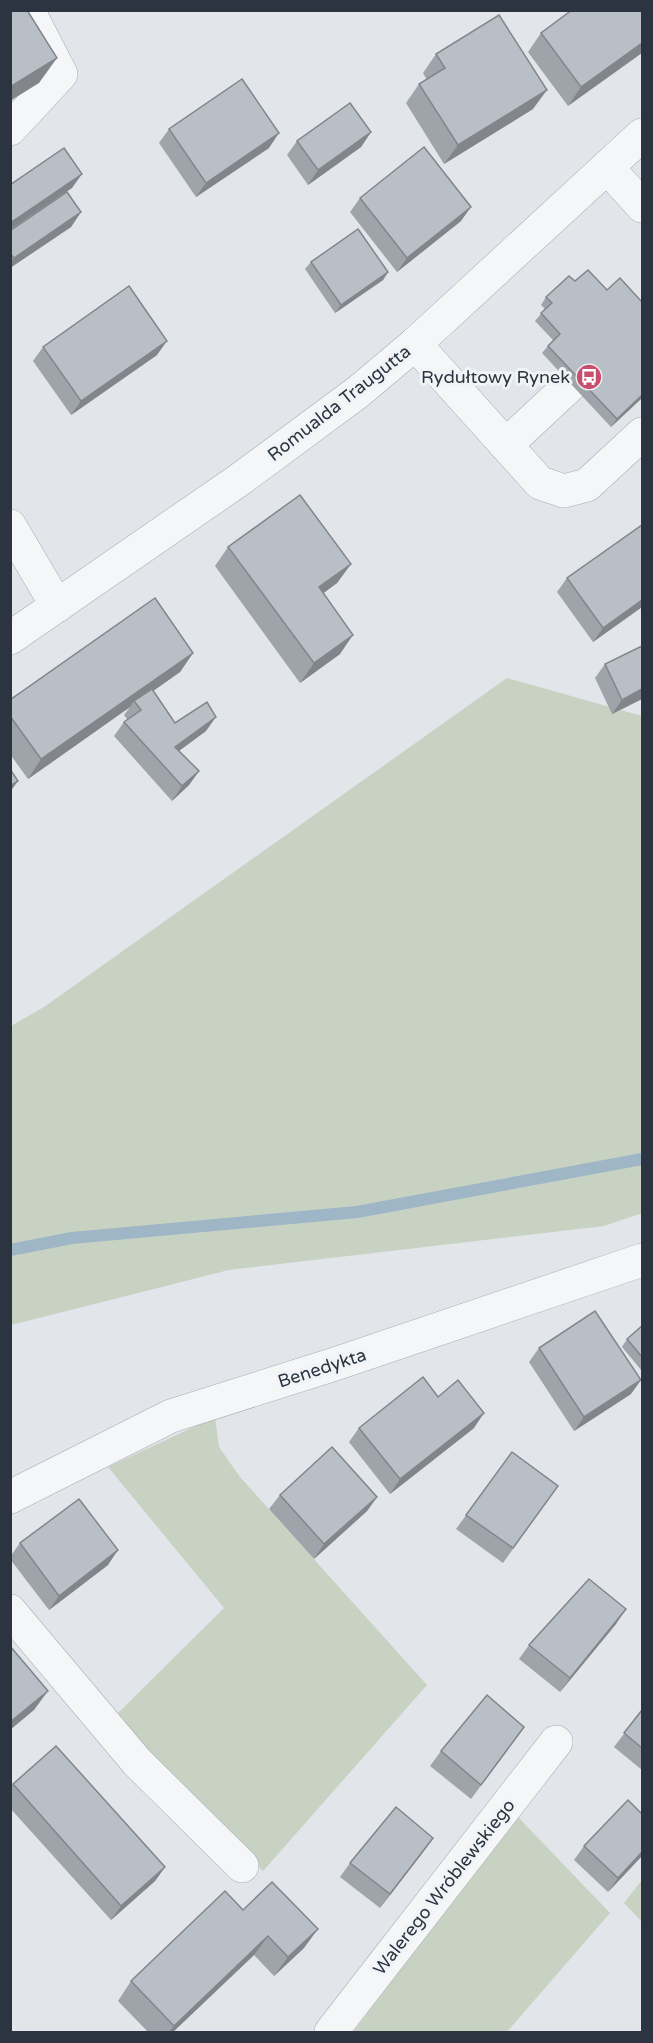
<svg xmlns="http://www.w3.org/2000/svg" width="653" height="2043" font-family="'Varela Round',sans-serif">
	<rect width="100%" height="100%" fill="#e2e5e9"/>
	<g fill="#c8d2c3">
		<polygon points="507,678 642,716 642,1213 604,1226 229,1270 11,1325 11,1026 44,1007"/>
		<polygon points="215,1417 219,1447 240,1477 427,1685 263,1871 113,1718 224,1608 108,1467"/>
		<polygon points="517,1816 610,1913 507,2032 353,2032"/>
		<polygon points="642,1880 642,1922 624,1903"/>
	</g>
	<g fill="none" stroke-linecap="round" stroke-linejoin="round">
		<polyline stroke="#9fb6c7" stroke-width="12" points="10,1250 72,1238 357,1212 642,1159"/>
		<g stroke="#a7acb3" stroke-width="34">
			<g id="minor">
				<polyline points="10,129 61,74 28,10"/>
				<polyline points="607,167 642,206"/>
				<polyline points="415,344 540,483 564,491 587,485 642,434"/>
				<polyline points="506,445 642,318"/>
				<polyline points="10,526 57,606"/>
				<polyline points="10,638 239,480 358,392 415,344 642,135"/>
				<polyline points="10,1497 171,1416 335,1364 642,1260"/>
				<polyline points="10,1611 137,1762 242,1866"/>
				<polyline points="331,2032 556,1742"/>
			</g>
		</g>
		<use href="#minor" stroke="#f4f6f8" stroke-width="33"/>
	</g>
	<g fill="#9fa4aa">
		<polygon points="642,10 568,106 528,52 541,33"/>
		<polygon points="436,54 533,109 444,164 406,103 419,84 427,80 423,73"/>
		<polygon points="169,129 269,148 196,197 159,143"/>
		<polygon points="371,132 361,147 308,185 287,155 297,141"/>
		<polygon points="360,198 461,221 397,272 350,212"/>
		<polygon points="81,212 71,227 10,268 10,231"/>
		<polygon points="311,262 388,272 383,280 335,313 305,269"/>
		<polygon points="546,297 642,398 611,427 542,353 548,346 553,340 535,321 545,309 541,305"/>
		<polygon points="43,347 157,355 71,415 33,361"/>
		<polygon points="228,547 351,564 337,583 323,593 340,654 300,683 215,566"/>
		<polygon points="567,578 642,607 593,642 557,592"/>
		<polygon points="193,653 180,672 153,691 175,723 206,731 179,751 199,771 189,785 172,801 114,736 124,722 127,719 124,715 130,707 28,779 10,754 10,700"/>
		<polygon points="605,664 642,699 612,714 595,678"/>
		<polygon points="642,1326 642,1371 622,1347 627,1339"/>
		<polygon points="539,1348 631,1394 574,1431 529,1362"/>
		<polygon points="438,1397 474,1428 390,1494 349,1442 359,1428"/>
		<polygon points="512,1452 558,1486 503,1563 456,1529"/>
		<polygon points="280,1495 377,1497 367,1511 314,1559 269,1509"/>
		<polygon points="20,1543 108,1565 49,1610 10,1559 10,1557"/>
		<polygon points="616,1624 560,1692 519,1659 529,1645"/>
		<polygon points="642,1710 642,1770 614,1747"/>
		<polygon points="514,1741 471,1799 430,1766 441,1751"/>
		<polygon points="13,1784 165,1867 155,1881 111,1920 10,1808 10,1787"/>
		<polygon points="584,1846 642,1856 608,1892 574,1860"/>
		<polygon points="423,1852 380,1908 340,1877 350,1863"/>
		<polygon points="243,1910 304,1948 274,1976 254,1955 173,2032 148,2032 118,2001 131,1981"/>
	</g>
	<g fill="#82868b">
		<polygon points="642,43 642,53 568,106 581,87"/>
		<polygon points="57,58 39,83 10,101 10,87"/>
		<polygon points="547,90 533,109 444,164 458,145"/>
		<polygon points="371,132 361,147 308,185 318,170"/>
		<polygon points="279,133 269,148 196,197 206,183"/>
		<polygon points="82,174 72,188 10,230 10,223"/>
		<polygon points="471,207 461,221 397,272 407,258"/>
		<polygon points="81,212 71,227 10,268 10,263 14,258"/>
		<polygon points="388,272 383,280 335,313 341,305"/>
		<polygon points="167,341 157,355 71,415 81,401"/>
		<polygon points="642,395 642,398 611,427 617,419"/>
		<polygon points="351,564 337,583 305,607 319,587"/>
		<polygon points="642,600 642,607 593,642 603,628"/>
		<polygon points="353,635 340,654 300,683 314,663"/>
		<polygon points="193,653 180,672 136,703 134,701 130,707 28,779 41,759"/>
		<polygon points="642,689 642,699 612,714 622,700"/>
		<polygon points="216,717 206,731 165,761 175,747"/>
		<polygon points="199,771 189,785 172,801 182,786"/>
		<polygon points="18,781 10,792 10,786"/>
		<polygon points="641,1380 631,1394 574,1431 584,1417"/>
		<polygon points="484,1413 474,1428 390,1494 400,1479"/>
		<polygon points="377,1497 367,1511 314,1559 324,1544"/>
		<polygon points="118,1550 108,1565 49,1610 59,1596"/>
		<polygon points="626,1609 616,1624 560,1692 570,1678"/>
		<polygon points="48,1691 34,1710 10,1730 10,1722"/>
		<polygon points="433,1838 423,1852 380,1908 390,1894"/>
		<polygon points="642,1852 642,1856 608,1892 618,1878"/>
		<polygon points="165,1867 155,1881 111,1920 121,1906"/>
		<polygon points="318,1929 304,1948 274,1976 288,1957"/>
		<polygon points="268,1936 254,1955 173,2032 169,2032 174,2026"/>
	</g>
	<g fill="#b9bfc6" stroke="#82868b" stroke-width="1.5">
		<polygon points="10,10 27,10 57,58 10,87"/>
		<polygon points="572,10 642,10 642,43 581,87 541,33"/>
		<polygon points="499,15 547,90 458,145 419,84 445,68 436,54"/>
		<polygon points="242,79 279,133 206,183 169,129"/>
		<polygon points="350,103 371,132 318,170 297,141"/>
		<polygon points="424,147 471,207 407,258 360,198"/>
		<polygon points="64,148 82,174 10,223 10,185"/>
		<polygon points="67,192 81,212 14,258 10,253 10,231"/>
		<polygon points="358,229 388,272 341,305 311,262"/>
		<polygon points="588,270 607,290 620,278 642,302 642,395 617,419 548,346 560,334 541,313 552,303 546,297 569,276 575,281"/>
		<polygon points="129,286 167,341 81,401 43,347"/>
		<polygon points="300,495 351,564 319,587 353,635 314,663 228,547"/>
		<polygon points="642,525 642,600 603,628 567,578"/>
		<polygon points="155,598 193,653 41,759 10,716 10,700"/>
		<polygon points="642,646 642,689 622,700 605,664"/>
		<polygon points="152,689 175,723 207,702 216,717 175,747 199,771 182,786 124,722 141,710 134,701"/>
		<polygon points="10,769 18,781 10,786"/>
		<polygon points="595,1311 641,1380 584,1417 539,1348"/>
		<polygon points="642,1326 642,1357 627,1339"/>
		<polygon points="423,1377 438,1397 458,1380 484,1413 400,1479 359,1428"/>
		<polygon points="332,1447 377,1497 324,1544 280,1495"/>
		<polygon points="512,1452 558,1486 513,1548 466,1515"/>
		<polygon points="79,1499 118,1550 59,1596 20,1543"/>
		<polygon points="589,1579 626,1609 570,1678 529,1645"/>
		<polygon points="10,1646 48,1691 10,1722"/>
		<polygon points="487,1695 524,1727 481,1785 441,1751"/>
		<polygon points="642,1710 642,1748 624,1733"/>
		<polygon points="56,1746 165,1867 121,1906 13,1784"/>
		<polygon points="628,1800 642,1814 642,1852 618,1878 584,1846"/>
		<polygon points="396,1807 433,1838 390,1894 350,1863"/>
		<polygon points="272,1882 318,1929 288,1957 268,1936 174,2026 131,1981 225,1891 243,1910"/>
	</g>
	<defs>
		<g id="bus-disc" transform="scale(1.35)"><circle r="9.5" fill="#c54f6c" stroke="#f1f4f7"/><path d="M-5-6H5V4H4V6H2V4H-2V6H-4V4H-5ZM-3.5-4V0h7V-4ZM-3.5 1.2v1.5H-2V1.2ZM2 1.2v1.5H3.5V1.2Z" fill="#fff"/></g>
	</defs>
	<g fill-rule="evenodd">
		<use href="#bus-disc" x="589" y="377"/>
	</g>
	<g text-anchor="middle" stroke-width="6" stroke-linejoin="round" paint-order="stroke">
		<g font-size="18" fill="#2b3440" stroke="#f1f4f7" text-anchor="end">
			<text x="570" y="383">Rydułtowy Rynek</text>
		</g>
		<g font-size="18" fill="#2b3440" stroke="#f1f4f7">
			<text transform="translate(339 403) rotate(-38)" y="6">Romualda Traugutta</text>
			<text transform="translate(322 1368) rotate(-18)" y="6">Benedykta</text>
			<text transform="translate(444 1887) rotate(-52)" y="6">Walerego Wróblewskiego</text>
		</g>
	</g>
	<rect width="653" height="2043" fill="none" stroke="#2b3440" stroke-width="24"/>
</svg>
